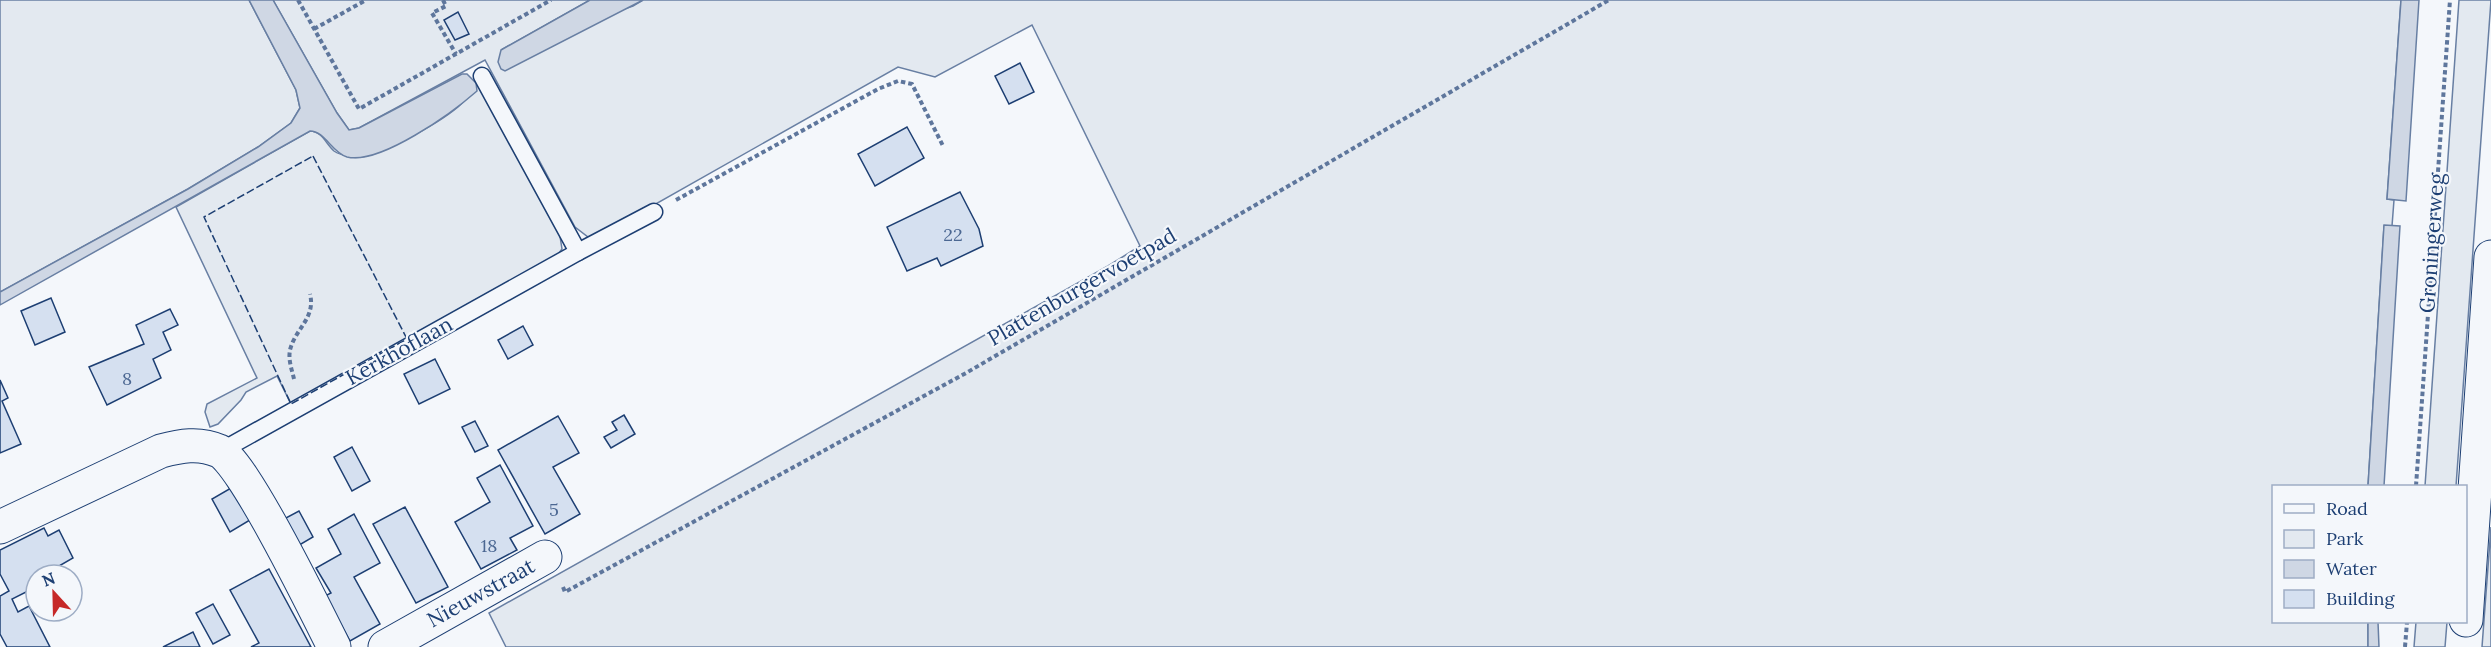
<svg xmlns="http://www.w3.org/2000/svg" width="2491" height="647" font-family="Lora,serif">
	<rect width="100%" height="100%" fill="#f4f7fb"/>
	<g fill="#e3e9f0" stroke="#687fa3" stroke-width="1.5">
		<polygon points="0,0 249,0 296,90 300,108 291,123 258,147 188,189 0,292"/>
		<polygon points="273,0 590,0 501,50 633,6 643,0 2401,0 2387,199 2394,200 2392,226 2384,226 2368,486 2274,486 2274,622 2368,622 2368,647 506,647 489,613 1108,266 1140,246 1032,25 935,77 898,67 592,240 575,227 485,60 359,128 349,130 337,113"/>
		<polygon points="2459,0 2491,0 2456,486 2425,486"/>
		<path d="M476 83 487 99 559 230 562 249 556 257 291 404 277 376 246 392 241 400 218 424 210 427 205 412 207 404 257 378 176 207 310 131C322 131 326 144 334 151 338 154 346 156 351 157 373 162 440 122 458 107 465 101 471 93 477 86Z"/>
		<polygon points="2491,527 2491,647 2482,647"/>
		<polygon points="2416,622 2447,622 2445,647 2414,647"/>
	</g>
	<g fill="#cfd7e4" stroke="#687fa3" stroke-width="1.5">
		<path d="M249 0H273L337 113 349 130 359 128 462 74H467L476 83 477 91C452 113 380 165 347 157 332 153 325 131 310 131L0 305V292L188 189 258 147 291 123 300 108 296 90Z"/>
		<polygon points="590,0 643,0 505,71 501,69 498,62 501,50"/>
		<polygon points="2401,0 2419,0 2406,201 2387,199"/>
		<polygon points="2384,225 2400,226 2384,486 2368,486"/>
		<polygon points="2368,622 2378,622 2379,647 2368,647"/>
	</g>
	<g fill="#d5e0f0" stroke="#1d3f73" stroke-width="1.5">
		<polygon points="458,12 469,34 455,40 444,20"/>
		<polygon points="1020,63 1034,92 1009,104 995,76"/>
		<polygon points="907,127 924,158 875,186 858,154"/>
		<polygon points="960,192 979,229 983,246 941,266 937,258 907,271 887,227"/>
		<polygon points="51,298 65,332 35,345 21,311"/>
		<polygon points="170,309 178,325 163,332 171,350 153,359 161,378 107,405 89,367 144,344 136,325"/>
		<polygon points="523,326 533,345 508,359 498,340"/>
		<polygon points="435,359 450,389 419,404 404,374"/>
		<polygon points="0,380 8,398 2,401 21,444 0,453"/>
		<polygon points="624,415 635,434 611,448 604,437 617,430 612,422"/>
		<polygon points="558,416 579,453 553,467 580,514 545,534 498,450"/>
		<polygon points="475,421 488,446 475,452 462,427"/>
		<polygon points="352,447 370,481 352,491 334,457"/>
		<polygon points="500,465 533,526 510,538 517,550 481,569 455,522 490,502 477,478"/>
		<polygon points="231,488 250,520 230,532 212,499"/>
		<polygon points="405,507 448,587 416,603 373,524"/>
		<polygon points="299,511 313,537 296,547 282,520"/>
		<polygon points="354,514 380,563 354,577 380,624 350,641 325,596 331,593 316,568 341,554 328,529"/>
		<polygon points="44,528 48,536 59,530 73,558 52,570 55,575 36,575 36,587 12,599 18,612 29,606 50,647 7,647 0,634 0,596 9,591 0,574 0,550"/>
		<polygon points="269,569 303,632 311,647 251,647 259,643 230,590"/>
		<polygon points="213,604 230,635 213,644 196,613"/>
		<polygon points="193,632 200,647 163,647"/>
	</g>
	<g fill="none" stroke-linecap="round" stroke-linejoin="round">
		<g stroke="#1d3f73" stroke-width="19">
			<g id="service">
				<polyline points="482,76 578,252"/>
				<polyline points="221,451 578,252 654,212"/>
			</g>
		</g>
		<g stroke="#1d3f73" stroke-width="35">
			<g id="minor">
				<path d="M0 527 161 451C180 446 199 442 219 451 243 461 318 615 334 647"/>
				<polyline points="385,647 545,557"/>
			</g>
		</g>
		<g stroke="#1d3f73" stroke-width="35">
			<polyline id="secondary" points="2466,620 2491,257"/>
		</g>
		<g stroke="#5e769c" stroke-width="4" stroke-dasharray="4.5 3" stroke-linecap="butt">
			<polyline points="298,0 359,109 551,0"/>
			<polyline points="443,0 446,6 432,13 456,54"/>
			<polyline points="314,29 366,0"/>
			<polyline points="676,200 878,89 898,81 912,84 943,146"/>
			<path d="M294 379C292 370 288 360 290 350 295 329 316 318 310 294"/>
			<polyline points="2416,486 2450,0"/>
			<polyline points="563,587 565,592 966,373 1609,0"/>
			<polyline points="2405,647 2407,622"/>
		</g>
		<use href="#service" stroke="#f4f7fb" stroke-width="16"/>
		<use href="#minor" stroke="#f4f7fb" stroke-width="33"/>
		<use href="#secondary" stroke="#f4f7fb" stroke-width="33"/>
		<polygon stroke="#1d3f73" stroke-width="1.5" stroke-dasharray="8 3" stroke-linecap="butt" points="313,156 407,339 291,404 204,217"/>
	</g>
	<g text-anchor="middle" stroke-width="4.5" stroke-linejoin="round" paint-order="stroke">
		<g font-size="18" fill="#4b6792">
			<text x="953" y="241">22</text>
			<text x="127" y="385">8</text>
			<text x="554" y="516">5</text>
			<text x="489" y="552">18</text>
		</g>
		<g font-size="21" fill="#1d3f73" stroke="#f4f7fb">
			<text transform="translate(2432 243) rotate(-86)" y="7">Groningerweg</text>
			<text transform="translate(1082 287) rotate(-30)" y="7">Plattenburgervoetpad</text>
			<text transform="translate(399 351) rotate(-29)" y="7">Kerkhoflaan</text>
			<text transform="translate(481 593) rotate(-29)" y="7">Nieuwstraat</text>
		</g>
	</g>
	<rect x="2272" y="485" width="195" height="138" fill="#f4f7fb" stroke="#9eadc5" stroke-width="1.5"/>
	<rect x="2284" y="504" width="30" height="9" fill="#f4f7fb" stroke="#9eadc5" stroke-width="1.5"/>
	<text x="2326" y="515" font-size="18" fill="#1d3f73">Road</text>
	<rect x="2284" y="530" width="30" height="18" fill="#e3e9f0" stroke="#9eadc5" stroke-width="1.5"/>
	<text x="2326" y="545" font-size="18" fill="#1d3f73">Park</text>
	<rect x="2284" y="560" width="30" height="18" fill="#cfd7e4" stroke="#9eadc5" stroke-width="1.5"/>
	<text x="2326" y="575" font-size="18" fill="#1d3f73">Water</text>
	<rect x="2284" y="590" width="30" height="18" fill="#d5e0f0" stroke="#9eadc5" stroke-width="1.5"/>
	<text x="2326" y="605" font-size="18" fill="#1d3f73">Building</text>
	<g transform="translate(54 593) rotate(338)"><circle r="28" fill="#f4f7fb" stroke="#9eadc5" stroke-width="1.5"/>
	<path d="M0-4.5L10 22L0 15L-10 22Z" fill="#c62828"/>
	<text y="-9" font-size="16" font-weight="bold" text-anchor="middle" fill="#1d3f73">N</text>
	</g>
</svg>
